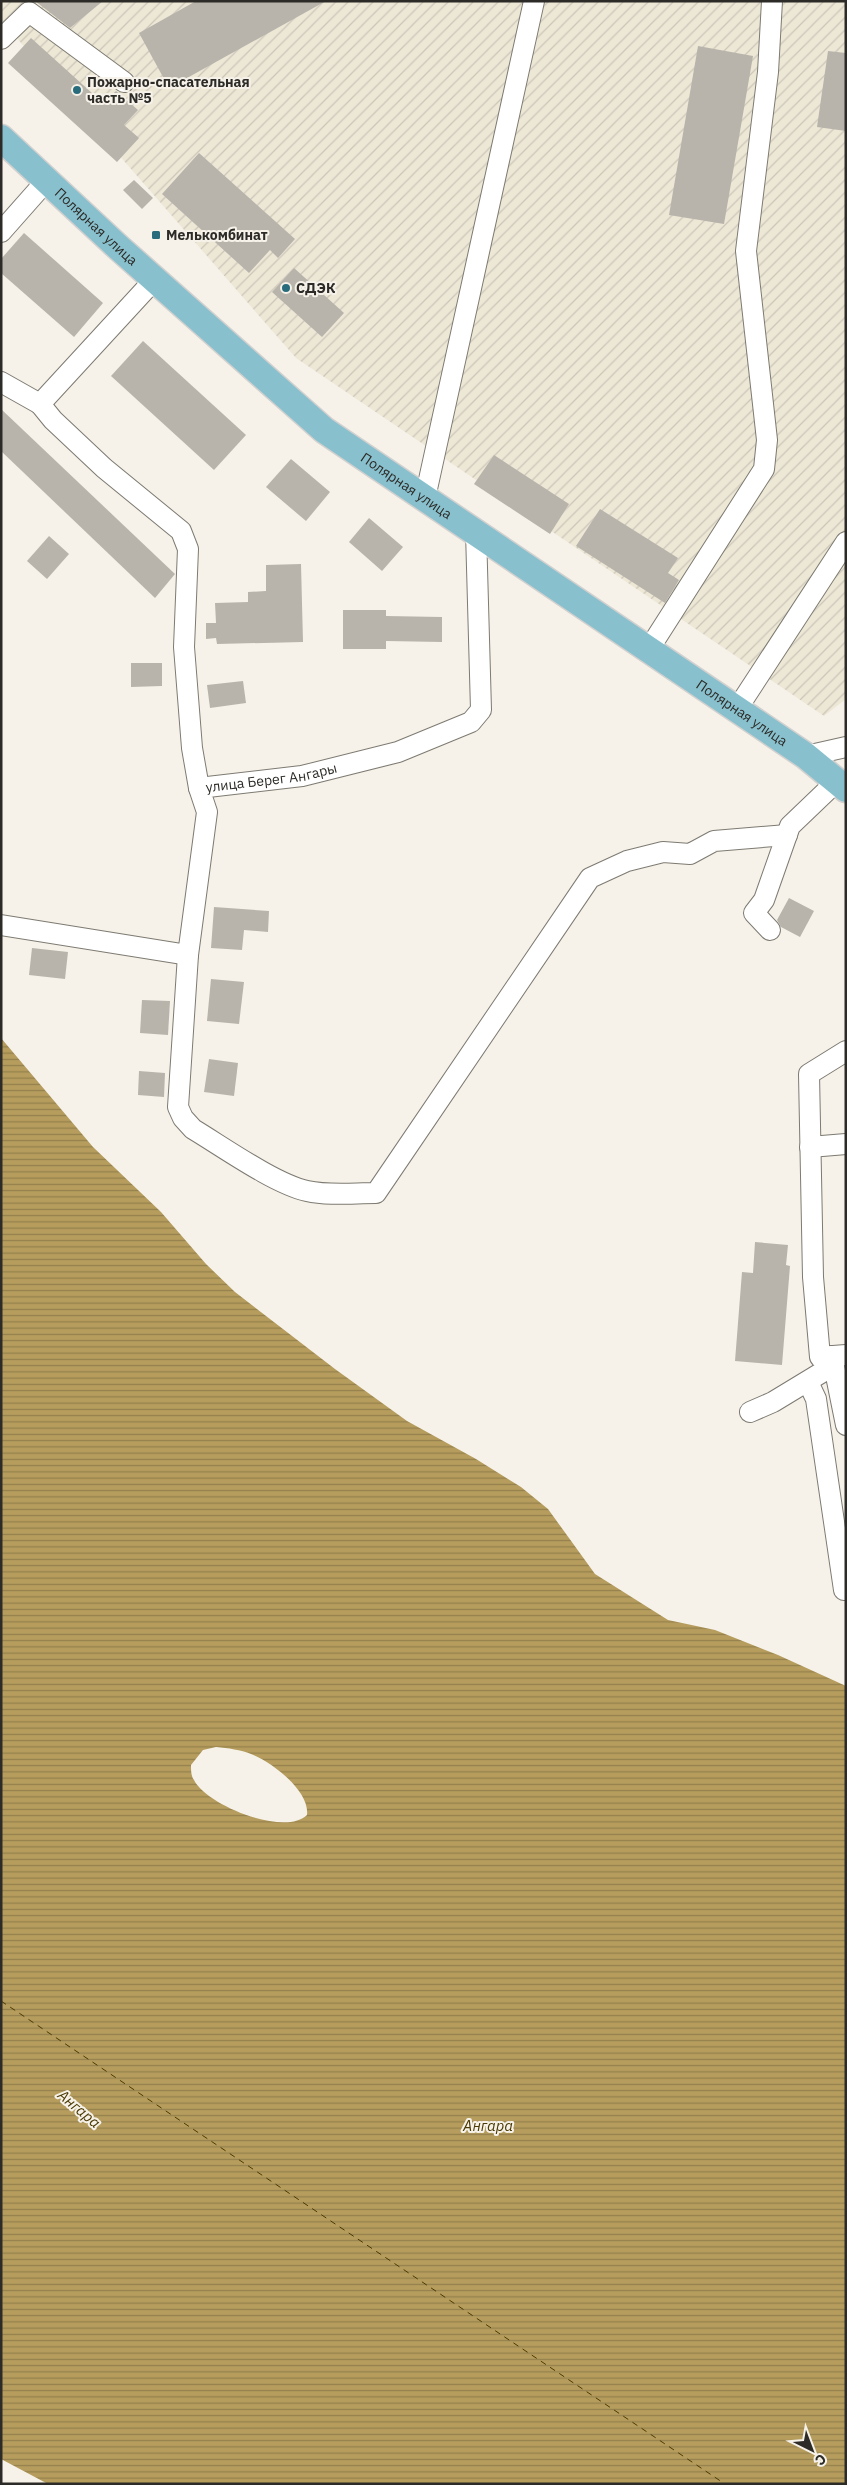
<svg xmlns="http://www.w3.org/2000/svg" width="847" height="2485" font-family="'IBM Plex Sans',sans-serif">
	<defs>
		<pattern id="industrial-furrows" width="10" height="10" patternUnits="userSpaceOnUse" patternTransform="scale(1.25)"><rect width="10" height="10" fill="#ede7d6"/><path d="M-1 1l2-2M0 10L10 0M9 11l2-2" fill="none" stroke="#cbc6b8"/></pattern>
		<pattern id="water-rules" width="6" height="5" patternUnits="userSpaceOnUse" patternTransform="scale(1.25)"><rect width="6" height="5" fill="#b69d5d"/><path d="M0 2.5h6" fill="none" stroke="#94804d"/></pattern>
	</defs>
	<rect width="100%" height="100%" fill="#f6f2e9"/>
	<polygon fill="url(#industrial-furrows)" points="1,1 846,1 846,699 824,716 296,358 1,20"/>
	<path fill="url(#water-rules)" fill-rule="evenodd" d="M1 1038 93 1147 161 1212 206 1264 235 1292 335 1369 407 1421 476 1459 521 1487 548 1509 595 1574 668 1620 715 1630 778 1655 846 1686V2484H48L1 2459ZM216 1747C228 1748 241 1750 251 1754 272 1762 310 1791 307 1815 285 1837 206 1805 194 1780 191 1776 191 1770 191 1765L203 1750Z"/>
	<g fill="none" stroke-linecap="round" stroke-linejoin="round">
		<polyline stroke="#4b3a03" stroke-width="1" stroke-dasharray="6 5" stroke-linecap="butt" points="1,2001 725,2484"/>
	</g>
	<g fill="#b8b4ab">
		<polygon points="35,1 103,1 70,28"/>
		<polygon points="196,1 326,1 169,88 139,33"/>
		<polygon points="31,38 103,103 116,91 138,110 124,125 139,138 117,162 8,63"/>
		<polygon points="698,46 753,56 724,224 669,215"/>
		<polygon points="828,51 846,53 846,131 817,127"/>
		<polygon points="199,153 295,239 278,258 270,250 249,273 162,194"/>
		<polygon points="134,180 153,198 142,209 123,190"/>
		<polygon points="24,233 103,303 74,337 1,273 1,259"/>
		<polygon points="294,268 344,313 322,337 272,292"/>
		<polygon points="143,341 246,435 214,470 111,376"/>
		<polygon points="1,409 175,574 155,598 1,451"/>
		<polygon points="494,455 569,504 550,534 474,484"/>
		<polygon points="291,459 330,492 306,521 266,487"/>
		<polygon points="600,509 678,558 668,573 679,580 665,603 576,546"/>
		<polygon points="369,518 403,547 382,571 349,542"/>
		<polygon points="49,536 69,554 47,579 27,561"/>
		<polygon points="301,564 303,642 217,644 216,638 206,639 206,623 216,623 215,603 248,602 248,592 266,591 266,565"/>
		<polygon points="343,610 386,610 386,616 442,617 442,642 386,641 386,649 343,649"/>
		<polygon points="131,663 162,663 162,686 131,687"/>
		<polygon points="243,681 246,703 210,708 207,685"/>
		<polygon points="789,898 814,911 800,937 781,927 777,920"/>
		<polygon points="214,907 269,911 268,932 244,930 242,950 211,948"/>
		<polygon points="32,948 68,952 65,979 29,975"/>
		<polygon points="211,979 244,982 239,1024 207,1021"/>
		<polygon points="142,1000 170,1001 168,1035 140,1033"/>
		<polygon points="209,1059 238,1063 234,1096 204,1092"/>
		<polygon points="139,1071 165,1073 164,1097 138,1095"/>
		<polygon points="755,1242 788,1245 786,1265 790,1266 782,1365 735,1361 742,1272 753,1273"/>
	</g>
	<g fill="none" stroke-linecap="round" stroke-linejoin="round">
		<g stroke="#7d7a71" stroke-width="22">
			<g id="minor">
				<polyline points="1,39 29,12 124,82"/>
				<polyline points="1,232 47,180"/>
				<polyline points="1,382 40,404 155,279"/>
				<polyline points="40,404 53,420 104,468 181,531 188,549 184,647 192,748 199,788"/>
				<polyline points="425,498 534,1"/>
				<polyline points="649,649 764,469 767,440 746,251 768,72 772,1"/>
				<polyline points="737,709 846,542"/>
				<polyline points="806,756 846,747"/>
				<path id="s1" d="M1 925 188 955 207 812 199 788 302 776 398 752 471 722 481 710 476 532"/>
				<polyline points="770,930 754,913 764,900 790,826 836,782"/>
				<path d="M188 955 178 1107 183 1118 193 1129C223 1147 275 1184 307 1191 329 1196 353 1193 376 1193L590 878 627 861 663 852 690 854 714 841 787 835"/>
				<polyline points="846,1051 809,1074 813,1277 820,1357 846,1355"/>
				<polyline points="810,1147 846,1144"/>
				<polyline points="832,1356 846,1425"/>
				<polyline points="808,1382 816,1399 844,1590"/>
				<polyline points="750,1412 773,1402 834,1365"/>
			</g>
		</g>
		<g stroke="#d1d0cf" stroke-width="29">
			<g id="major">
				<path id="s2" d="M1 138 118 247 324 430 806 756 846 789"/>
			</g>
		</g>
		<use href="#minor" stroke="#fff" stroke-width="20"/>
		<use href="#major" stroke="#89c0ce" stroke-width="26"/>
	</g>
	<g fill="#276b7c" stroke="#f6f2e9" stroke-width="2">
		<circle cx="77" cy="90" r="5"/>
		<rect x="151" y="230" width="10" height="10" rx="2.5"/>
		<circle cx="286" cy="288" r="5"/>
	</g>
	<g text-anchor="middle" stroke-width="4" stroke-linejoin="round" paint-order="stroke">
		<g font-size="14" font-weight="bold" fill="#2c2b27" stroke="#f6f2e9" text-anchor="start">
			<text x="87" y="87">Пожарно-спасательная<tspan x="87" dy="16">часть №5</tspan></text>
			<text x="166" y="240">Мелькомбинат</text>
			<text x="296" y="293">СДЭК</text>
		</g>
		<g font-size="14" fill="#2c2b27" stroke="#f6f2e9">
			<text dy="5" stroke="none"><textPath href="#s2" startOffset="130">Полярная улица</textPath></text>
			<text dy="5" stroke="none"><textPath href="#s2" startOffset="535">Полярная улица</textPath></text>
			<text dy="5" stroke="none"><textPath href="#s2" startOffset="940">Полярная улица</textPath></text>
			<text dy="5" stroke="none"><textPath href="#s1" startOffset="432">улица Берег Ангары</textPath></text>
		</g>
		<g font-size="15" font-style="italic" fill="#4b3a03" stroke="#f6f2e9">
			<text transform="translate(79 2109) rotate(40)" y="5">Ангара</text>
			<text x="488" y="2131">Ангара</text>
		</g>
	</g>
	<rect width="847" height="2485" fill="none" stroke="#2c2b27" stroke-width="5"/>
	<g transform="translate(812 2450) rotate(138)" stroke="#f6f2e9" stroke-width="4" paint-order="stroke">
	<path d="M0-4L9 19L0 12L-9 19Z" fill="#2c2b27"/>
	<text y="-8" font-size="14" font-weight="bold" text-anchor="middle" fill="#2c2b27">С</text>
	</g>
</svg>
